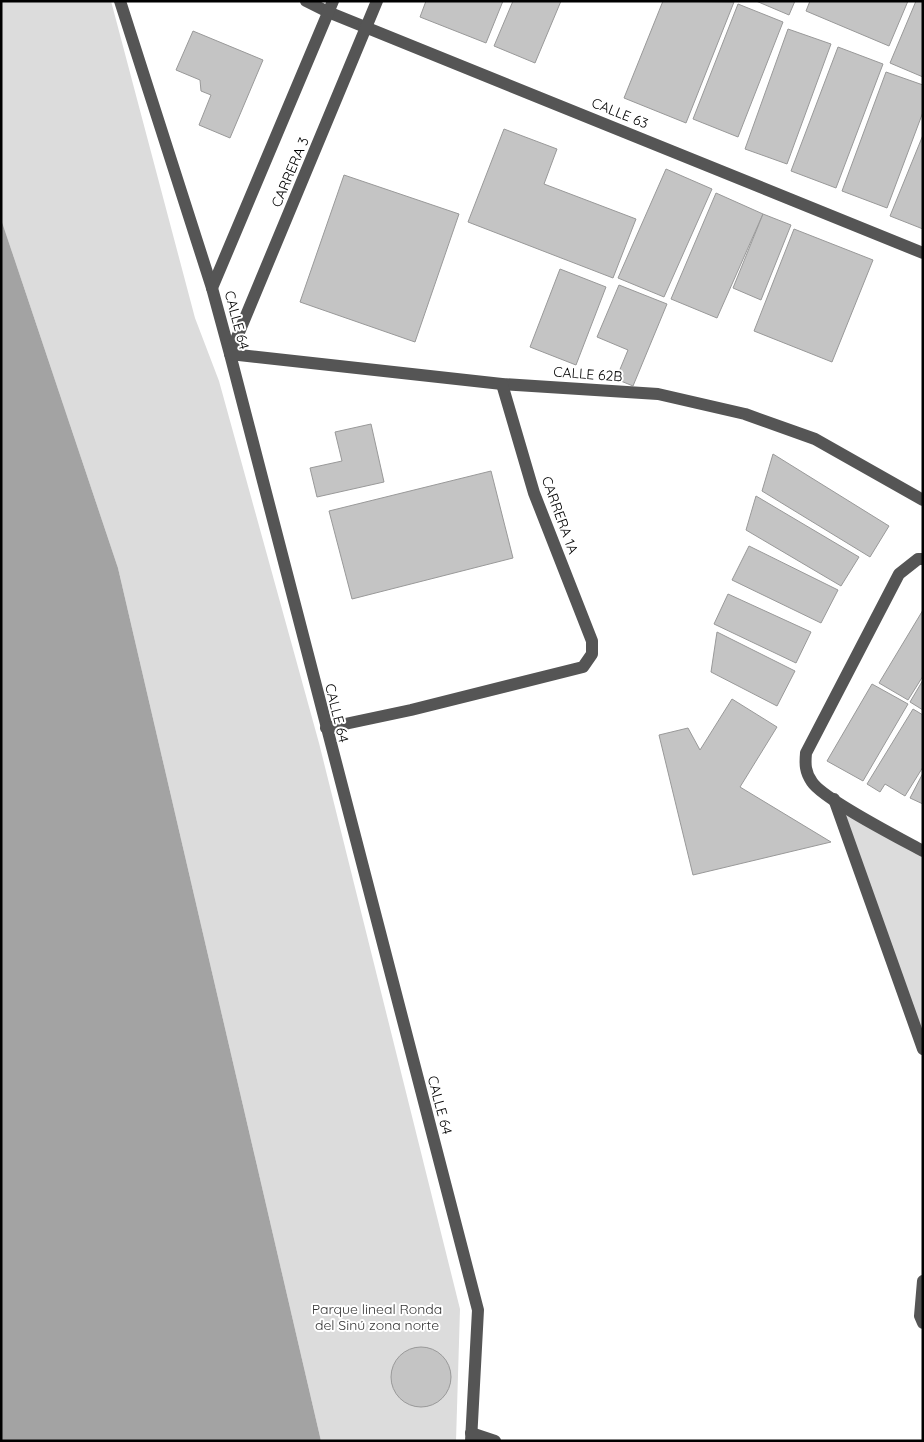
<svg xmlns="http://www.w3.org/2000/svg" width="924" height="1442" font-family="Quicksand,sans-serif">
	<rect width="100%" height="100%" fill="#fff"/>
	<g fill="#dcdcdc">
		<polygon points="1,1 111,1 195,318 219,381 319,743 460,1309 456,1441 321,1441 118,568 1,219"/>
		<polygon points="834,799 923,851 923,1049"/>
	</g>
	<polygon fill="#a3a3a3" points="1,219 118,568 321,1441 1,1441"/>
	<g fill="#c4c4c4" stroke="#999">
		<polygon points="426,1 503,1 486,43 420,17"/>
		<polygon points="513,1 561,1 535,63 494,46"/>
		<polygon points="663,1 734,2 686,123 624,98"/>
		<polygon points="756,1 795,1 789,15"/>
		<polygon points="810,1 908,1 889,46 806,11"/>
		<polygon points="916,1 923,1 923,77 890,63"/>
		<polygon points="738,4 783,22 738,137 693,119"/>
		<polygon points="788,29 831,44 787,164 745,149"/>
		<polygon points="193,31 263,60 230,138 199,125 211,95 201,91 200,80 176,70"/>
		<polygon points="838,47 883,64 836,188 791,171"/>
		<polygon points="886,72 923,85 923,112 887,208 842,191"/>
		<polygon points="504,129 557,149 544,184 636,219 613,278 468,222"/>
		<polygon points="923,135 923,229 890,216"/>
		<polygon points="666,169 712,189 664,297 618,278"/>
		<polygon points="344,175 459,214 415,342 300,302"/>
		<polygon points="716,193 763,214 717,318 671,299"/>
		<polygon points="763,214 791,225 761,300 733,288"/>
		<polygon points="794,229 873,260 832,362 754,331"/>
		<polygon points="560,269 606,287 576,365 530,347"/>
		<polygon points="619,285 667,304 633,386 616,379 628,350 597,337"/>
		<polygon points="371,424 384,482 317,497 310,468 342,461 335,432"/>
		<polygon points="773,454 889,526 870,557 762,491"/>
		<polygon points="491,471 513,558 352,599 329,511"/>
		<polygon points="756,496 859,557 841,586 746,530"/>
		<polygon points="749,546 838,590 821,623 732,580"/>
		<polygon points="728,594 811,632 796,663 714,624"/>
		<polygon points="923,610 923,676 908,700 879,683"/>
		<polygon points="717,632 795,671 777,706 711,672"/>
		<polygon points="923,680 923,710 910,702"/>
		<polygon points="872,684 908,704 863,781 827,761"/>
		<polygon points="732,699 777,727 740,787 831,842 693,875 659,735 688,728 700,750"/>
		<polygon points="913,709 923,715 923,767 905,796 885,784 880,792 867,784"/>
		<polygon points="923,773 923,804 910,798"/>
		<circle cx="421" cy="1377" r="30"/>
	</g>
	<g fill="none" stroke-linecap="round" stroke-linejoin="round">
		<g stroke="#555" stroke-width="12">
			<polyline points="120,1 212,288 230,354 478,1310 471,1441"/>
			<polyline points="306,1 328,12 923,253"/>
			<polyline points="377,1 230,354 502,384 658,394 745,414 815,439 923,500"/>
			<polyline points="212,288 333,1"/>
			<path d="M923 559H918L899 574 806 753C805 764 805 772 812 782 823 799 901 839 923 851"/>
			<polyline points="326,728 411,710 583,667 592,654 592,641 534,493 502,384"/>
			<polyline points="834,799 923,1049"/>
			<polyline points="923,1281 920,1316 923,1323"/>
			<polyline points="471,1433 495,1441"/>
		</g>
	</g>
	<g text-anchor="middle" stroke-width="4" stroke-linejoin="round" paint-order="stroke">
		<g font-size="14" fill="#000" stroke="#fff">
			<text transform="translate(620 113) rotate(22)" y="5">CALLE 63</text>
			<text transform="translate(290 172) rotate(-67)" y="5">CARRERA 3</text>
			<text transform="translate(237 320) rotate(75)" y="5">CALLE 64</text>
			<text transform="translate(588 374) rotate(4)" y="5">CALLE 62B</text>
			<text transform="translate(560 515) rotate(70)" y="5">CARRERA 1A</text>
			<text transform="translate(337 713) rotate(76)" y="5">CALLE 64</text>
			<text transform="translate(440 1105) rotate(75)" y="5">CALLE 64</text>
		</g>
		<g font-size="14" fill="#333" stroke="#fff">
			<text x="377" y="1314">Parque lineal Ronda<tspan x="377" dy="16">del Sinú zona norte</tspan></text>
		</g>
	</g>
	<rect width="924" height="1442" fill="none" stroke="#000000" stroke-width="5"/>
</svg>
